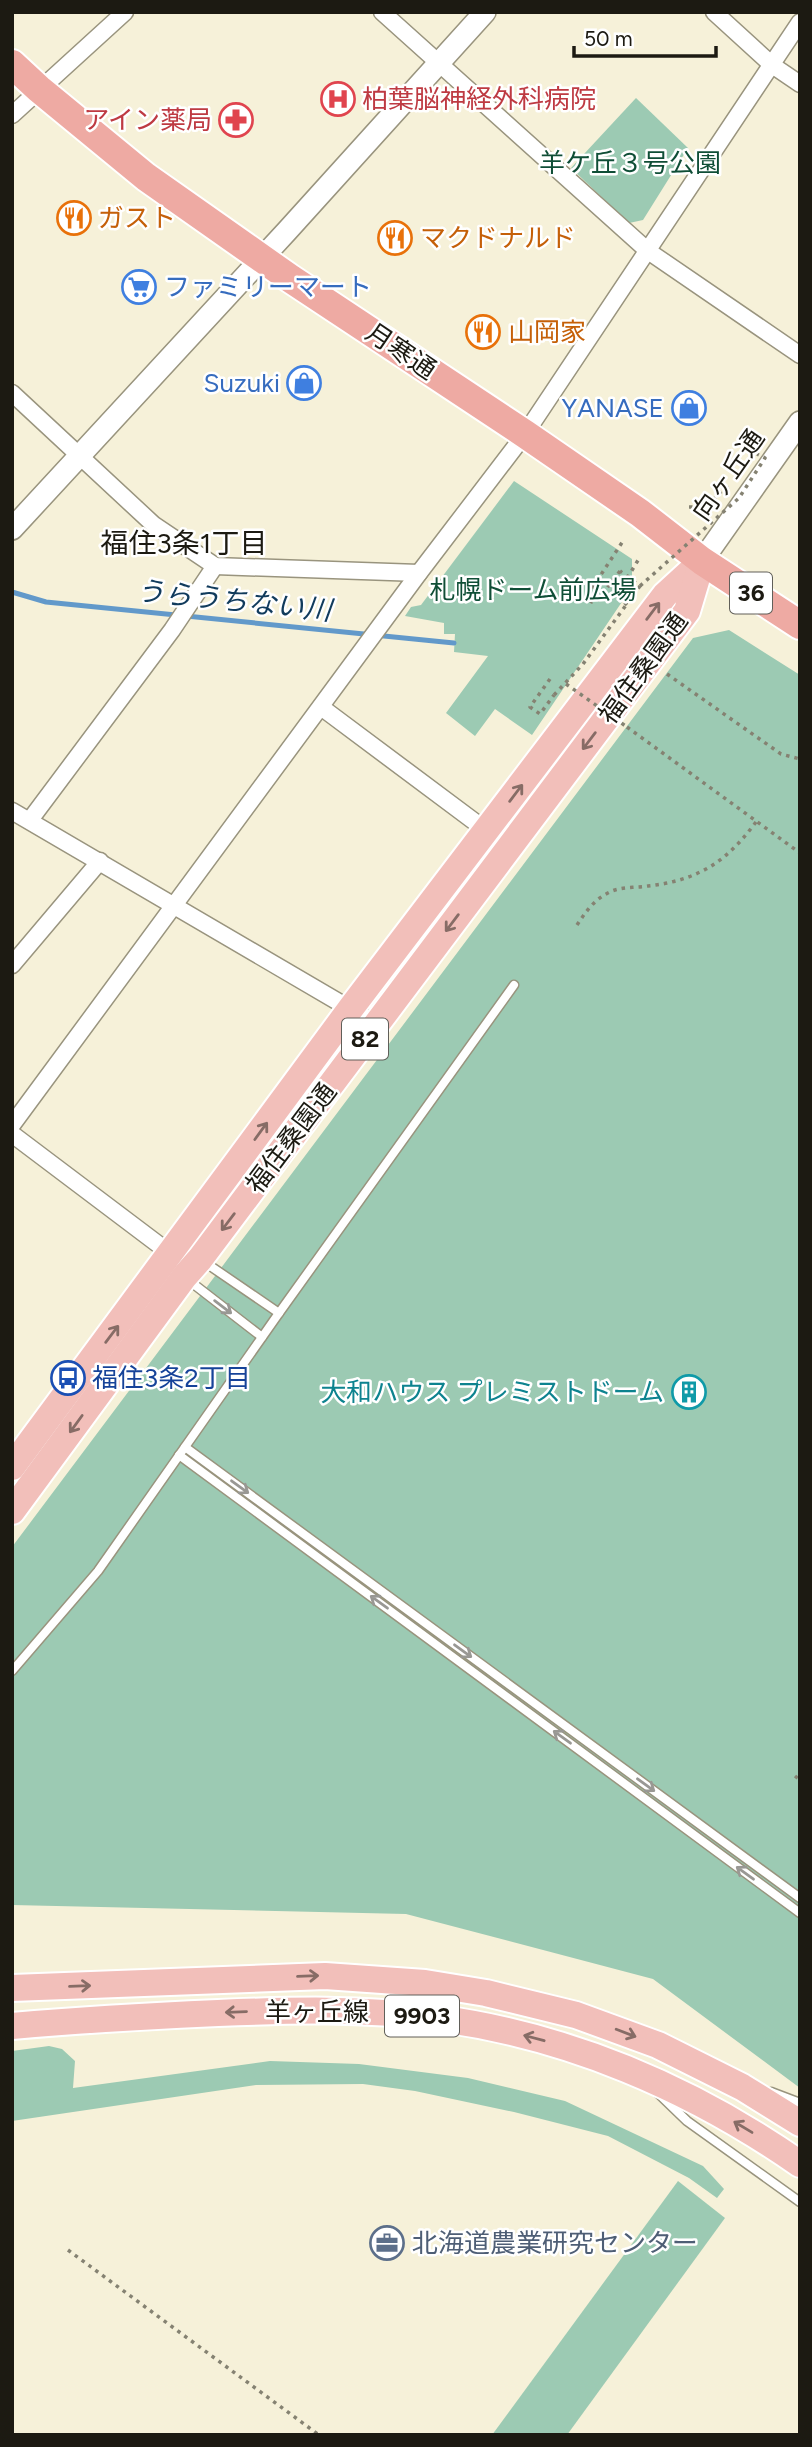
<svg xmlns="http://www.w3.org/2000/svg" width="812" height="2447" font-family="Figtree,'Noto Sans JP',sans-serif">
	<rect width="100%" height="100%" fill="#f6f1d9"/>
	<g fill="#9ccab3">
		<polygon points="636,98 688,148 643,220 629,223 571,168"/>
		<polygon points="514,481 632,559 632,587 532,735 495,709 475,736 446,713 488,656 454,652 455,634 444,634 444,623 405,616 411,607 421,605"/>
		<polygon points="729,630 800,675 800,2088 653,1979 406,1914 12,1905 12,1547 693,638"/>
		<polygon points="49,2046 62,2049 75,2061 73,2088 270,2061 359,2064 468,2078 565,2101 703,2166 724,2189 717,2198 689,2178 608,2136 514,2112 415,2091 363,2084 256,2085 12,2121 12,2051"/>
		<polygon points="678,2181 725,2218 567,2435 492,2435"/>
	</g>
	<g fill="none" stroke-linecap="round" stroke-linejoin="round">
		<polyline stroke="#6299ca" stroke-width="5" points="12,592 46,602 454,643"/>
		<g stroke="#99947e" stroke-width="11">
			<g id="service">
				<polyline points="203,1261 279,1313"/>
				<polyline points="187,1279 262,1337"/>
				<polyline points="185,1447 800,1898"/>
				<polyline points="179,1455 800,1913"/>
				<polyline points="12,1671 98,1571 279,1313 514,985"/>
				<polyline points="771,2092 800,2103"/>
				<polyline points="658,2093 687,2121 800,2202"/>
			</g>
		</g>
		<g stroke="#99947e" stroke-width="19">
			<g id="minor">
				<polyline points="382,12 648,251 800,355"/>
				<polyline points="714,12 772,65 800,84"/>
				<polyline points="12,115 125,12"/>
				<polyline points="12,393 154,525 215,566 419,573"/>
				<polyline points="321,707 487,831"/>
				<polyline points="12,811 376,1024"/>
				<polyline points="30,820 172,630 215,566"/>
				<polyline points="12,965 100,861"/>
				<polyline points="12,1125 419,573 525,434 800,22"/>
				<polyline points="12,1134 175,1257"/>
			</g>
		</g>
		<g stroke="#99947e" stroke-width="24">
			<g id="tertiary">
				<polyline points="12,529 287,231 485,12"/>
				<polyline points="702,561 800,422"/>
			</g>
		</g>
		<g stroke="#fff" stroke-width="30">
			<g id="primary">
				<polyline points="12,1467 351,1008 665,595 701,562"/>
				<polyline points="12,1511 184,1277 200,1259 687,611 702,561"/>
				<polyline points="12,1988 325,1976 425,1983 486,1993 576,2015 658,2045 742,2087 800,2123"/>
				<path d="M12 2026C81 2020 150 2016 218 2013 291 2010 363 2008 435 2018 567 2035 691 2088 800 2164"/>
			</g>
		</g>
		<g stroke="#fff" stroke-width="32">
			<polyline id="trunk" points="12,64 39,89 146,177 291,279 525,434 640,513 702,561 800,625"/>
		</g>
		<g stroke="#858272" stroke-width="3.5" stroke-dasharray="3.5 5" stroke-linecap="butt">
			<path d="M689 507C718 507 712 493 730 487"/>
			<polyline points="620,571 597,601 592,602 588,599 589,593 623,541"/>
			<polyline points="627,605 617,595 640,557"/>
			<polyline points="667,674 781,754 800,759"/>
			<polyline points="550,679 530,707 540,714 554,695"/>
			<polyline points="627,727 800,853"/>
			<path d="M577 925C585 913 593 901 606 894 619 886 634 888 648 886 666 884 684 880 700 872 724 861 741 842 756 822"/>
			<polyline points="795,1776 800,1780"/>
			<polyline points="68,2250 319,2435"/>
		</g>
		<use href="#service" stroke="#fff" stroke-width="8"/>
		<use href="#minor" stroke="#fff" stroke-width="16"/>
		<use href="#tertiary" stroke="#fff" stroke-width="21"/>
		<use href="#primary" stroke="#f2bfba" stroke-width="26"/>
		<use href="#trunk" stroke="#eeaaa3" stroke-width="28"/>
		<g stroke="#858272" stroke-width="3.5" stroke-dasharray="3.5 5" stroke-linecap="butt">
			<polyline points="640,586 739,498 765,458 757,454"/>
			<polyline points="566,684 627,727"/>
			<polyline points="554,695 583,664 640,586 620,571"/>
		</g>
	</g>
	<defs><path id="oneway-shaft" d="M-6 0H5M1.5-3L5.5 0L1.5 3" fill="none" stroke-width="1.6" stroke-linecap="round" stroke-linejoin="round" transform="scale(1.75)"/></defs>
	<g stroke="#876c66">
		<use href="#oneway-shaft" transform="translate(653 611) rotate(-53)"/>
		<use href="#oneway-shaft" transform="translate(589 741) rotate(127)"/>
		<use href="#oneway-shaft" transform="translate(516 793) rotate(-53)"/>
		<use href="#oneway-shaft" transform="translate(452 923) rotate(127)"/>
		<use href="#oneway-shaft" transform="translate(261 1131) rotate(-54)"/>
		<use href="#oneway-shaft" transform="translate(228 1222) rotate(127)"/>
		<use href="#oneway-shaft" transform="translate(112 1334) rotate(-53)"/>
		<use href="#oneway-shaft" transform="translate(76 1424) rotate(126)"/>
		<use href="#oneway-shaft" transform="translate(308 1976) rotate(-2)"/>
		<use href="#oneway-shaft" transform="translate(80 1986) rotate(-2)"/>
		<use href="#oneway-shaft" transform="translate(236 2012) rotate(178)"/>
		<use href="#oneway-shaft" transform="translate(626 2033) rotate(21)"/>
		<use href="#oneway-shaft" transform="translate(534 2038) rotate(-165)"/>
		<use href="#oneway-shaft" transform="translate(743 2127) rotate(-149)"/>
	</g>
	<g stroke="#999894">
		<use href="#oneway-shaft" transform="translate(223 1307) rotate(37)"/>
		<use href="#oneway-shaft" transform="translate(240 1487) rotate(36)"/>
		<use href="#oneway-shaft" transform="translate(379 1602) rotate(-144)"/>
		<use href="#oneway-shaft" transform="translate(463 1651) rotate(36)"/>
		<use href="#oneway-shaft" transform="translate(562 1737) rotate(-144)"/>
		<use href="#oneway-shaft" transform="translate(646 1785) rotate(36)"/>
		<use href="#oneway-shaft" transform="translate(745 1873) rotate(-144)"/>
	</g>
	<defs>
		<g id="hospital-ring" transform="scale(1.75)"><circle r="9.5" fill="#fff" stroke="#e0444e" stroke-width="1.5"/><path d="M-5-5h3v3.5h4V-5h3V5h-3V1.5h-4V5h-3Z" fill="#e0444e"/></g>
		<g id="pharmacy-ring" transform="scale(1.75)"><circle r="9.5" fill="#fff" stroke="#e0444e" stroke-width="1.5"/><path d="M-2-6h4v4h4v4h-4v4h-4v-4h-4v-4h4Z" fill="#e0444e"/></g>
		<g id="restaurant-ring" transform="scale(1.75)"><circle r="9.5" fill="#fff" stroke="#e8710a" stroke-width="1.5"/><path d="M-5-6h1v4h1v-4h1v4h1v-4h1v5L-1.5 .5V6h-2V.5L-5-1ZM5-6V6H3V1.5H1.5Q1.5-4 5-6Z" fill="#e8710a"/></g>
		<g id="supermarket-ring" transform="scale(1.75)"><circle r="9.5" fill="#fff" stroke="#3f7fe0" stroke-width="1.5"/><path d="M-6-5.5h2.5l.6 2H6L4.5 2H-2.5L-4.4-4H-6ZM-1.5 3.2a1.3 1.3 0 1 0 .1 0ZM3 3.2a1.3 1.3 0 1 0 .1 0Z" fill="#3f7fe0"/></g>
		<g id="shop-ring" transform="scale(1.75)"><circle r="9.5" fill="#fff" stroke="#3f7fe0" stroke-width="1.5"/><path d="M-5-2.5h2.3a2.7 3.5 0 0 1 5.4 0H5L5.5 6h-11ZM-1.5-2.5h3a1.5 2.3 0 0 0-3 0Z" fill="#3f7fe0"/></g>
		<g id="bus-ring" transform="scale(1.75)"><circle r="9.5" fill="#fff" stroke="#1a4fb4" stroke-width="1.5"/><path d="M-5-6H5V4H4V6H2V4H-2V6H-4V4H-5ZM-3.5-4V0h7V-4ZM-3.5 1.2v1.5H-2V1.2ZM2 1.2v1.5H3.5V1.2Z" fill="#1a4fb4"/></g>
		<g id="building-ring" transform="scale(1.75)"><circle r="9.5" fill="#fff" stroke="#0f9aa8" stroke-width="1.5"/><path d="M-4-6H4V6H1V3H-1V6H-4ZM-2.5-4.3h1.7v1.8h-1.7ZM.8-4.3h1.7v1.8H.8ZM-2.5-1h1.7V.8h-1.7ZM.8-1h1.7V.8H.8Z" fill="#0f9aa8"/></g>
		<g id="office-ring" transform="scale(1.75)"><circle r="9.5" fill="#fff" stroke="#5c6f8a" stroke-width="1.5"/><path d="M-6-3h4V-5.5h4V-3h4V5H-6ZM-1-4.5V-3h2v-1.5ZM-6 0V1H6V0Z" fill="#5c6f8a"/></g>
	</defs>
	<g fill-rule="evenodd">
		<use href="#hospital-ring" x="338" y="99"/>
		<use href="#pharmacy-ring" x="236" y="120"/>
		<use href="#restaurant-ring" x="74" y="218"/>
		<use href="#restaurant-ring" x="395" y="238"/>
		<use href="#supermarket-ring" x="139" y="287"/>
		<use href="#restaurant-ring" x="483" y="332"/>
		<use href="#shop-ring" x="304" y="383"/>
		<use href="#shop-ring" x="689" y="408"/>
		<use href="#bus-ring" x="68" y="1378"/>
		<use href="#building-ring" x="689" y="1392"/>
		<use href="#office-ring" x="387" y="2243"/>
	</g>
	<g text-anchor="middle" stroke-width="5" stroke-linejoin="round" paint-order="stroke">
		<g fill="#fff" stroke="#605f59" stroke-width="2">
			<rect x="730" y="572.5" width="42" height="41" rx="5"/>
			<rect x="342" y="1018.5" width="46" height="41" rx="5"/>
			<rect x="385" y="1995.5" width="74" height="41" rx="5"/>
		</g>
		<g font-size="24" font-weight="bold" fill="#1c1a12">
			<text x="751" y="601">36</text>
			<text x="365" y="1047">82</text>
			<text x="422" y="2024">9903</text>
		</g>
		<g font-size="26" fill="#be3a42" stroke="#fff" text-anchor="start">
			<text x="362" y="108">柏葉脳神経外科病院</text>
			<text x="212" y="129" text-anchor="end">アイン薬局</text>
		</g>
		<g font-size="26" fill="#0f4e36" stroke="#fff">
			<text x="630" y="172">羊ケ丘３号公園</text>
			<text x="533" y="599">札幌ドーム前広場</text>
		</g>
		<g font-size="26" fill="#c56008" stroke="#fff" text-anchor="start">
			<text x="98" y="227">ガスト</text>
			<text x="420" y="247">マクドナルド</text>
			<text x="508" y="341">山岡家</text>
		</g>
		<g font-size="26" fill="#366cbe" stroke="#fff" text-anchor="end">
			<text x="164" y="296" text-anchor="start">ファミリーマート</text>
			<text x="280" y="392">Suzuki</text>
			<text x="664" y="417">YANASE</text>
		</g>
		<g font-size="26" fill="#1c1a12" stroke="#fff">
			<text transform="translate(401 351) rotate(34)" y="9">月寒通</text>
			<text transform="translate(728 475) rotate(-55)" y="9">向ヶ丘通</text>
			<text transform="translate(643 668) rotate(-54)" y="9">福住桑園通</text>
			<text transform="translate(291 1138) rotate(-53)" y="9">福住桑園通</text>
			<text x="317" y="2021">羊ヶ丘線</text>
		</g>
		<g font-size="26" fill="#164399" stroke="#fff" text-anchor="start">
			<text x="92" y="1387">福住3条2丁目</text>
		</g>
		<g font-size="26" fill="#0d838f" stroke="#fff" text-anchor="end">
			<text x="664" y="1401">大和ハウス プレミストドーム</text>
		</g>
		<g font-size="26" fill="#4e5e75" stroke="#fff" text-anchor="start">
			<text x="412" y="2252">北海道農業研究センター</text>
		</g>
		<g font-size="28" fill="#1c1a12" stroke="#fff">
			<text x="184" y="553">福住3条1丁目</text>
		</g>
		<g font-size="28" font-style="italic" fill="#113b5c" stroke="#fff">
			<text transform="translate(234 600) rotate(6)" y="10">うらうちない川</text>
		</g>
	</g>
	<rect width="812" height="2447" fill="none" stroke="#1c1a12" stroke-width="28"/>
	<path d="M574 46v10h142v-10" fill="none" stroke="#1c1a12" stroke-width="3.5"/>
	<text x="584" y="46" font-size="21" fill="#1c1a12" stroke="#ffffff" stroke-width="5" paint-order="stroke">50 m</text>
</svg>
